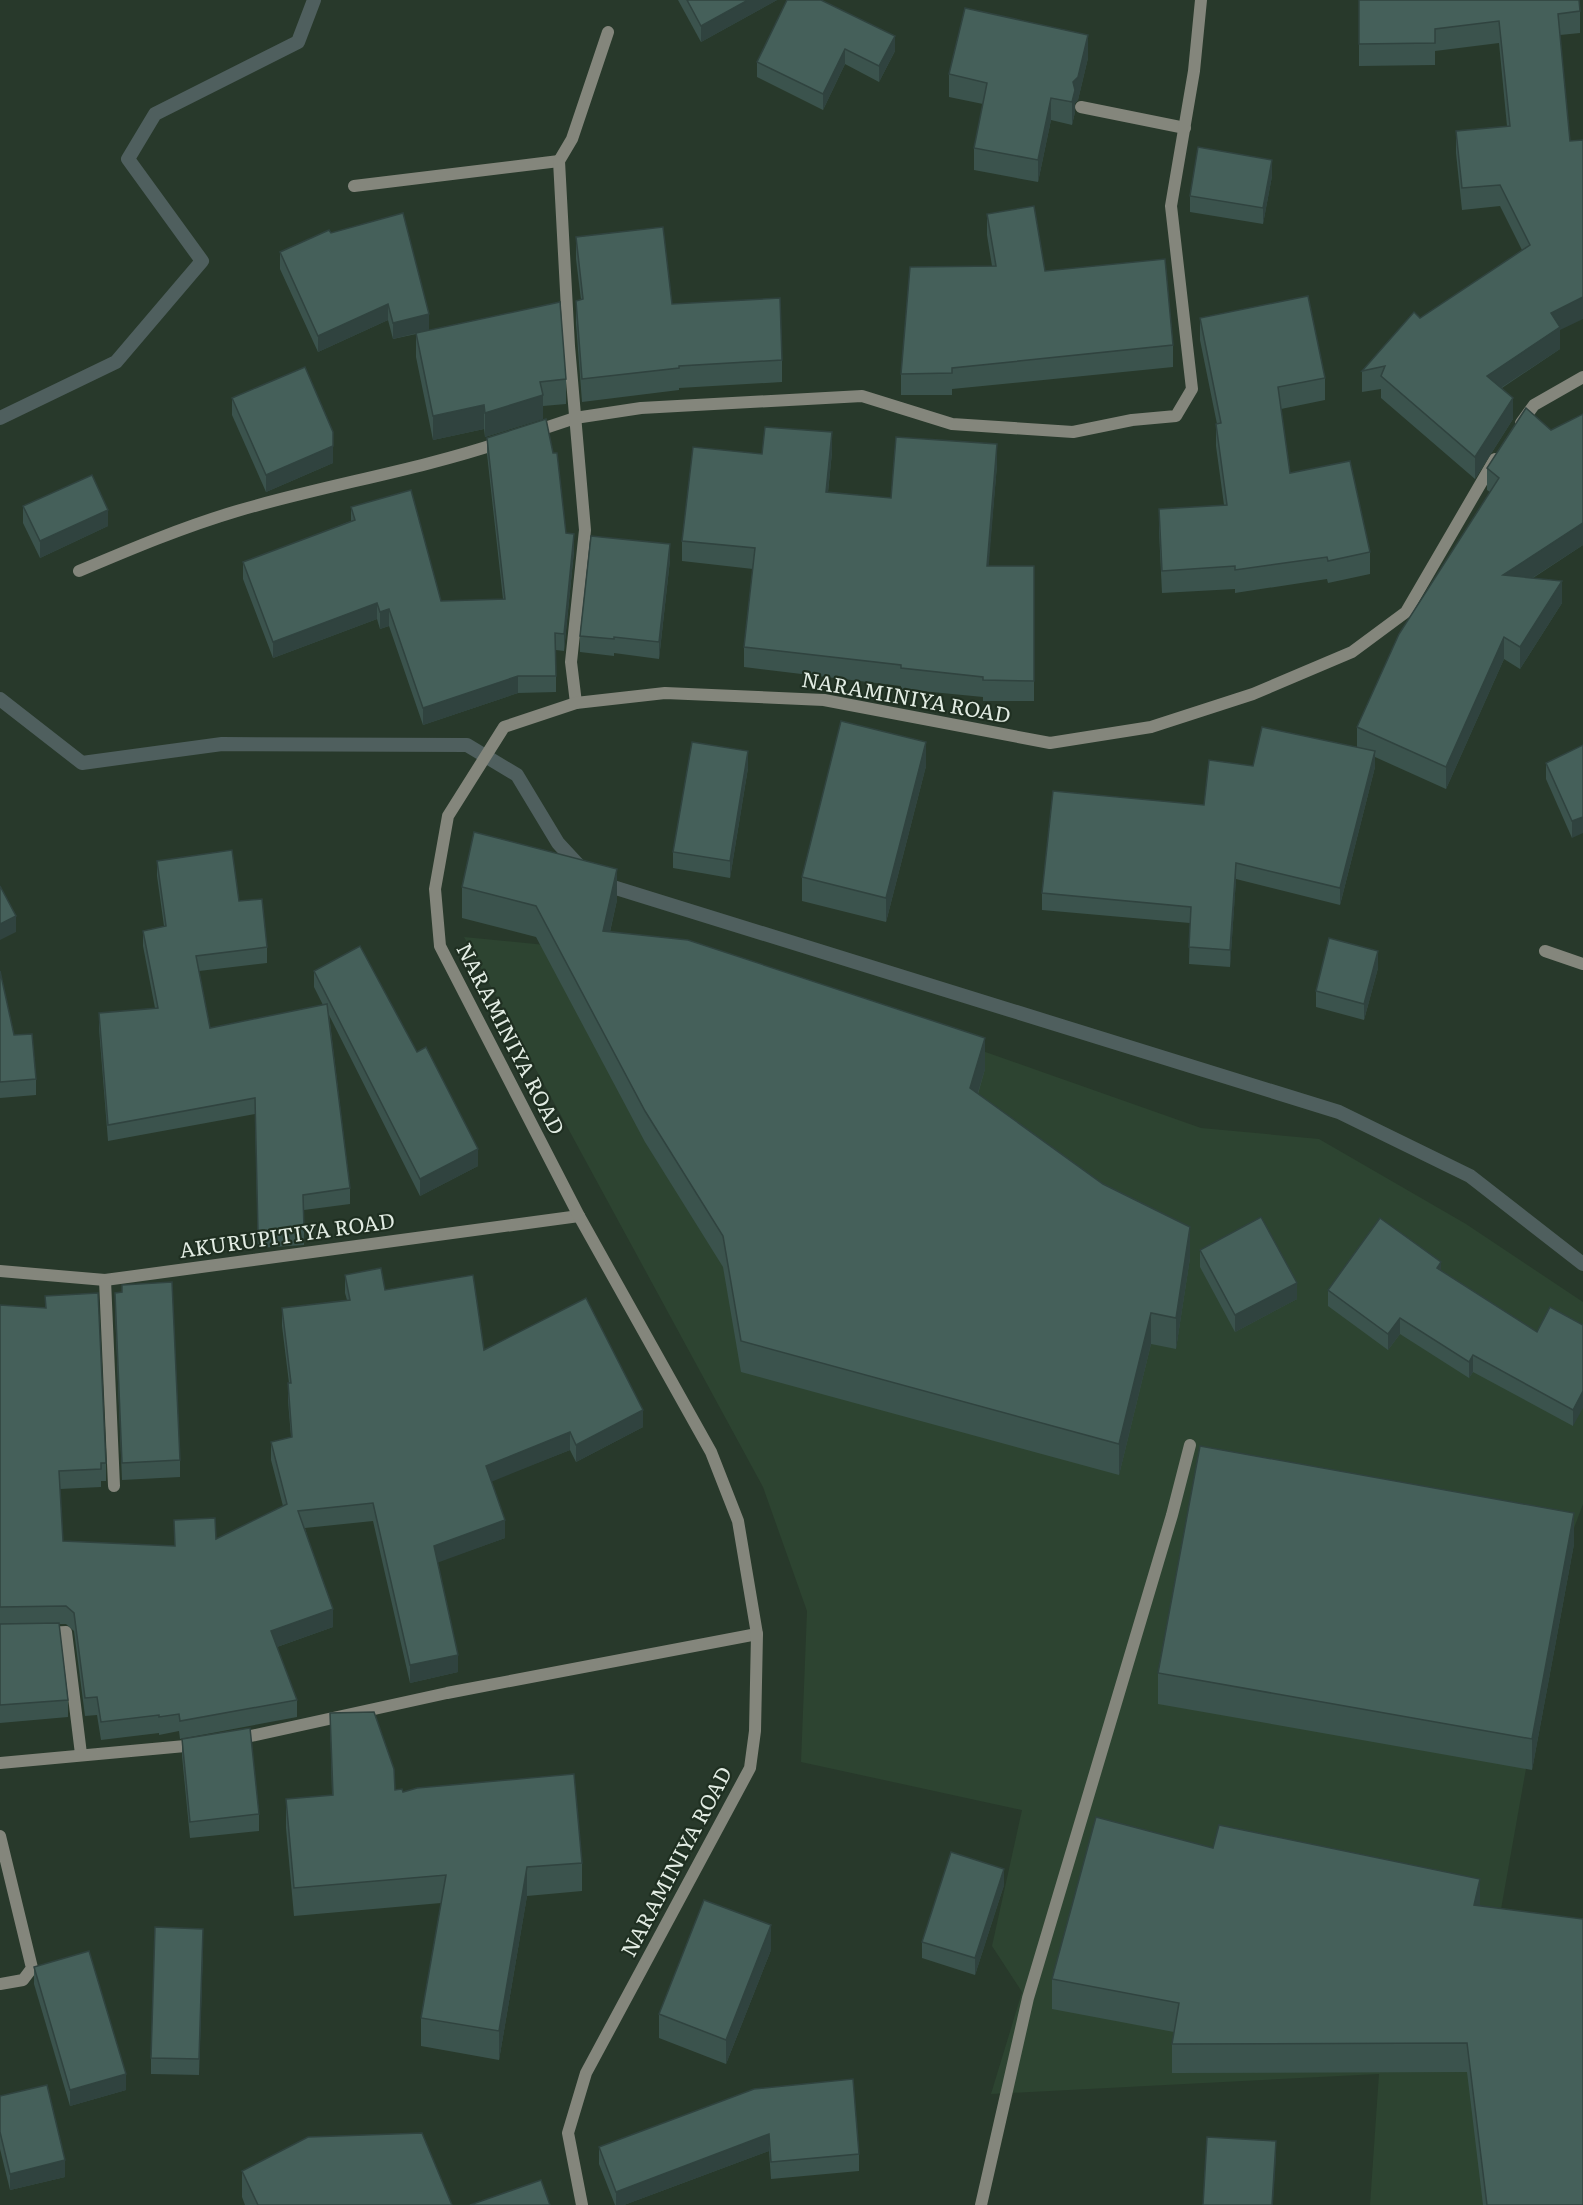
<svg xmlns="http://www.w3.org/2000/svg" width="1583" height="2205" font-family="Literata,serif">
	<rect width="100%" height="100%" fill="#28392b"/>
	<polygon fill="#2d4431" points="464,937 736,964 1201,1128 1319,1139 1466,1224 1583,1302 1583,1504 1564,1555 1498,1926 1583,2205 1370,2205 1379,2074 991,2094 1022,1992 992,1946 1022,1810 801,1762 807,1611 763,1487"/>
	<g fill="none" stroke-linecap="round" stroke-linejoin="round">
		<g stroke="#4f5f5e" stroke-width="14">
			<polyline points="0,418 116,362 202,261 128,159 155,114 298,42 314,0"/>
			<polyline points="0,699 82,763 222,744 467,745 517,775 558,843 583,870"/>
			<polyline points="600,883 1339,1112 1470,1176 1583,1264"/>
		</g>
		<polyline stroke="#84867c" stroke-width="12" points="354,186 559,161"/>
		<g stroke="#84867c" stroke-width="12">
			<polyline points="1081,107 1185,128"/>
			<polyline points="1521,423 1534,405 1583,377"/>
			<polyline points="533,432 575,418 641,408 862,396 952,424 1073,432 1132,420 1176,416 1192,389 1171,206 1194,71 1201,0"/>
			<path d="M79 571C131 549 183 527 237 511 325 485 415 471 502 442"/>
			<polyline points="576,703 571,662 585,530 569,346 559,161 572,139 608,32"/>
			<polyline points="1545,951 1583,964"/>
			<polyline points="0,1271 105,1280 579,1216"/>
			<polyline points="105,1280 114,1486"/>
			<polyline points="46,1633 66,1632 81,1754"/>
			<polyline points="237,1739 447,1693 757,1634"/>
			<polyline points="0,1763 196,1745"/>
			<polyline points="0,1836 32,1968 23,1980 0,1984"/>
			<polyline points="582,2205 568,2133 586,2073 750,1768 755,1731 757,1634 738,1521 711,1452 579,1216 440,946 435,889 448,816 504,727 576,703 665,693 824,700 1050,743 1151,727 1253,694 1352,652 1406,612 1495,459"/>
			<polyline points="981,2205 1028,1998 1172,1515 1190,1445"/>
		</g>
	</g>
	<g fill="#3b534d">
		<polygon points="678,0 777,0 701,42"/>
		<polygon points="787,0 895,51 879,82 845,64 823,110 757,77 757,62"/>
		<polygon points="1359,0 1580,11 1580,33 1560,35 1560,349 1502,388 1513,419 1475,479 1381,398 1381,389 1362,392 1362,371 1420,318 1522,250 1500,206 1462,210 1456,153 1456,131 1507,126 1499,43 1435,51 1435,65 1359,66"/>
		<polygon points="1088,58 1078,100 1075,103 1075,112 1072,125 1051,120 1038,182 974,170 974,148 983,104 949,97 949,74"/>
		<polygon points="1272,176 1263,224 1190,212 1190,196"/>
		<polygon points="987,214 1045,271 1173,345 1173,367 952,389 952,395 901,395 901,374 992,266 987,235"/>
		<polygon points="331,233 429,330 566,379 566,404 543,406 543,419 485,437 484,429 433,440 416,357 416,334 393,339 388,320 318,352 280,269 280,252"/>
		<polygon points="576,237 672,304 782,360 782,382 679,388 679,390 582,402 576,323 576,301 581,300 576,259"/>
		<polygon points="1200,318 1325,378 1325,400 1281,409 1290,473 1370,552 1370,574 1328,583 1327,579 1235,593 1235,589 1162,593 1159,531 1159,509 1224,505 1216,446 1216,424 1217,424 1200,340"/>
		<polygon points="232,398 333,463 266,492 232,415"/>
		<polygon points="487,438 566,533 574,551 564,651 556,650 556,692 518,693 423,725 389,626 380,629 377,619 273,658 243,579 243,562 351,521 351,507 441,601 503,599 487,454"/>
		<polygon points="832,452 828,492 891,498 997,465 988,566 1034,566 1034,701 983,701 983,697 901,689 901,686 744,667 744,647 753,569 682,561 682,541 762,454"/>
		<polygon points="1487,468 1583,545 1533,578 1562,603 1520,669 1504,659 1446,789 1375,757 1375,767 1340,905 1236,879 1230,967 1189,964 1190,923 1042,910 1042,893 1204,805 1253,766 1357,747 1357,727 1490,492 1487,490"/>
		<polygon points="23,506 108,526 40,558 23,523"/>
		<polygon points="670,560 659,659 614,653 614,656 580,652 580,636"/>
		<polygon points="1583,745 1572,838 1546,779 1546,763"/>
		<polygon points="926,766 886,922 802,901 802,877"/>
		<polygon points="748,768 730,878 673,868 673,852"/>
		<polygon points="157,861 239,901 267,947 267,963 199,971 210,1028 323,1005 314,987 314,971 478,1166 420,1196 329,1015 350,1188 350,1204 304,1210 304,1245 258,1248 255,1114 108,1141 99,1029 99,1013 155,1008 143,946 143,931 164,926 157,876"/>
		<polygon points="462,887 617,900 610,932 985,1069 978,1094 1190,1258 1176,1349 1151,1344 1119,1475 741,1372 723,1267 645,1142 536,937 462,918"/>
		<polygon points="1378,968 1364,1020 1316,1007 1316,991"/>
		<polygon points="0,971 14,1035 36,1079 36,1095 0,1098"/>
		<polygon points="1200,1250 1297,1299 1235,1332 1200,1267"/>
		<polygon points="1441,1271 1537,1332 1583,1325 1573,1426 1473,1372 1469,1378 1400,1334 1388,1350 1328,1306 1328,1290"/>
		<polygon points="345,1275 385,1290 484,1350 643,1427 576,1462 570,1450 491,1481 505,1538 437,1562 458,1672 410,1683 373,1521 305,1528 333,1627 277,1647 297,1700 297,1717 180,1739 179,1731 159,1735 159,1733 101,1740 97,1715 85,1716 74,1631 66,1624 59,1624 68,1700 68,1717 0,1723 0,1305 45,1308 45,1296 106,1463 106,1481 101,1481 101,1487 60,1489 63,1541 175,1546 174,1520 216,1539 283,1506 271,1460 271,1442 291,1437 288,1401 288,1383 289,1383 282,1326 282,1308 347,1300 345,1293"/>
		<polygon points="122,1292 180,1460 180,1477 122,1480 115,1309 115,1293"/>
		<polygon points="1574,1544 1532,1770 1158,1704 1158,1673"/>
		<polygon points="330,1713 395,1790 582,1863 582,1891 527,1896 499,2060 421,2046 421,2018 441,1903 294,1916 286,1828 286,1799 332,1795"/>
		<polygon points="182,1739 259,1814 259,1831 190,1838 182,1756"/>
		<polygon points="1213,1848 1480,1906 1583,2205 1483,2205 1467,2072 1172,2073 1172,2044 1174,2032 1052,2009 1052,1979"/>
		<polygon points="1004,1885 975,1975 922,1958 922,1942"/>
		<polygon points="203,1945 199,2075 151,2074 151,2058"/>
		<polygon points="771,1950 726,2064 659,2038 659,2014"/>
		<polygon points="34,1967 126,2090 70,2106 34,1984"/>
		<polygon points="754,2089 859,2154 859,2171 771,2179 769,2151 624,2205 615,2205 599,2164 599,2147"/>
		<polygon points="0,2096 65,2177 10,2190 0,2149"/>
		<polygon points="242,2171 452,2205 245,2205 242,2197"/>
	</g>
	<g fill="#30433f">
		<polygon points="748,0 777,0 701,42 701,26"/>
		<polygon points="1088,35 1088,58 1078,100 1075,103 1075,112 1072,125 1072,102 1073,82"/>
		<polygon points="895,36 895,51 879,82 879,66"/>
		<polygon points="845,49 845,64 823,110 823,94"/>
		<polygon points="1051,98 1051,120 1038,182 1038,160"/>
		<polygon points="1272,160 1272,176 1263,224 1263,208"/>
		<polygon points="1583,297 1583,319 1560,330 1560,349 1487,397 1487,376 1551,313"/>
		<polygon points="388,304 388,320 318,352 318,336"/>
		<polygon points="429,314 429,330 393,339 393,323"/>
		<polygon points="543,395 543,419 485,437 485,413"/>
		<polygon points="1513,398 1513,419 1475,479 1475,457"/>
		<polygon points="484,405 484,429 433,440 433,416"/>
		<polygon points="832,432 832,452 826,512 826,492"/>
		<polygon points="997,444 997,465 987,587 987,566"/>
		<polygon points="333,446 333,463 266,492 266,475"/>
		<polygon points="108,510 108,526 40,558 40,541"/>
		<polygon points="1583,523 1583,545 1503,597 1503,575"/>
		<polygon points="574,534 574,551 564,651 564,634"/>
		<polygon points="670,544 670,560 659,659 659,642"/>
		<polygon points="1562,581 1562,603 1520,669 1520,647"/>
		<polygon points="377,603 377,619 273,658 273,642"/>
		<polygon points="389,609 389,626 380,629 380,612"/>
		<polygon points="1504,637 1504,659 1446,789 1446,767"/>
		<polygon points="518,676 518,693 423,725 423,708"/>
		<polygon points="926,742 926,766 886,922 886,898"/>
		<polygon points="748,751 748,768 730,878 730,861"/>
		<polygon points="1375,751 1375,767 1340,905 1340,888"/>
		<polygon points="1583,817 1583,833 1572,838 1572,821"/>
		<polygon points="1236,863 1236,879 1230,967 1230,950"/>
		<polygon points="617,869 617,900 603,962 603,931"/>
		<polygon points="16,916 16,932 0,940 0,924"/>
		<polygon points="1378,951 1378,968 1364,1020 1364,1004"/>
		<polygon points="985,1038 985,1069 970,1119 970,1088"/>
		<polygon points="478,1149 478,1166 420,1196 420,1179"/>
		<polygon points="1190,1227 1190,1258 1176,1349 1176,1318"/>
		<polygon points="1441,1262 1441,1279 1437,1268"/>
		<polygon points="1297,1283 1297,1299 1235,1332 1235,1315"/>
		<polygon points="1151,1313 1151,1344 1119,1475 1119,1444"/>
		<polygon points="1400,1318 1400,1334 1388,1350 1388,1334"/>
		<polygon points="1473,1355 1473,1372 1469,1378 1469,1362"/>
		<polygon points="1583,1391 1583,1408 1573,1426 1573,1410"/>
		<polygon points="643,1410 643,1427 576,1462 576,1445"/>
		<polygon points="570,1432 570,1450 486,1484 486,1466"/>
		<polygon points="1574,1513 1574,1544 1532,1770 1532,1739"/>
		<polygon points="505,1520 505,1538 434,1564 434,1546"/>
		<polygon points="333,1609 333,1627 271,1649 271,1631"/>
		<polygon points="458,1655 458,1672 410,1683 410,1665"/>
		<polygon points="527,1867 527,1896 499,2060 499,2031"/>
		<polygon points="1004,1869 1004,1885 975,1975 975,1958"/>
		<polygon points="1480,1879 1480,1909 1474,1905"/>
		<polygon points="771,1925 771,1950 726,2064 726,2040"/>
		<polygon points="203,1929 203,1945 199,2075 199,2059"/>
		<polygon points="126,2074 126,2090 70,2106 70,2090"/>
		<polygon points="769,2134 769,2151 624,2205 616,2205 616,2192"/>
		<polygon points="1276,2141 1276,2157 1273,2205 1272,2205"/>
		<polygon points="65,2160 65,2177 10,2190 10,2174"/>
	</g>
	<g fill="#45605a" stroke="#30433f" stroke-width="1.5">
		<polygon points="687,0 748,0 701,26"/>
		<polygon points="787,0 821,0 895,36 879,66 845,49 823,94 757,62"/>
		<polygon points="1359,0 1579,0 1580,11 1558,14 1570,141 1583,140 1583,297 1551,313 1560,327 1487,376 1513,398 1475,457 1381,376 1385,366 1362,371 1414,312 1420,318 1530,245 1500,185 1462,188 1456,131 1510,126 1499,21 1435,29 1435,43 1359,44"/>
		<polygon points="965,8 1088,35 1078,77 1073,82 1075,90 1072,102 1051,98 1038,160 974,148 987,83 949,74"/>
		<polygon points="1198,147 1272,160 1263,208 1190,196"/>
		<polygon points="1034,206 1045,271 1165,259 1173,345 952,368 952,373 901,374 910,267 996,266 987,214"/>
		<polygon points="403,213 429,314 393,323 388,304 318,336 280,252 329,230 331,233"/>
		<polygon points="663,227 672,304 780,298 782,360 679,366 679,368 582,379 576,301 583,299 576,237"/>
		<polygon points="1308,296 1325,378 1278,387 1290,473 1350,461 1370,552 1328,561 1327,557 1235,570 1235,566 1162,571 1159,509 1227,505 1216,424 1221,423 1200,318"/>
		<polygon points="560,302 566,379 540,382 543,395 485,413 484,405 433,416 416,333"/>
		<polygon points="305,367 333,432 333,446 266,475 232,398"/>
		<polygon points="1526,408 1551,430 1583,414 1583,523 1503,575 1562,581 1520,647 1504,637 1446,767 1357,727 1399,634 1499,478 1487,468"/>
		<polygon points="546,419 553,453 557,453 566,533 574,534 564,634 555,633 556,676 518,676 423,708 389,609 380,612 377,603 273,642 243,562 355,520 351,507 411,490 441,601 505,599 487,438"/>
		<polygon points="765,427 832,432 826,492 891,498 896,437 997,444 987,566 1034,566 1034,681 983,680 983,677 901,668 901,665 744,647 755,548 682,541 693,447 762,454"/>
		<polygon points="92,475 108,510 40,541 23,506"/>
		<polygon points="591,536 670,544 659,642 614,637 614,639 580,636"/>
		<polygon points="841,721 926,742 886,898 802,877"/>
		<polygon points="1262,727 1375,751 1340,888 1236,863 1230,950 1189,947 1191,907 1042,893 1053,791 1204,805 1209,760 1253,766"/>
		<polygon points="692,742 748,751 730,861 673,852"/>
		<polygon points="1583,745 1583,817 1572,821 1546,763"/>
		<polygon points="474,832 617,869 603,931 688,940 985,1038 970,1088 1103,1184 1190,1227 1176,1318 1151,1313 1119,1444 741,1341 723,1236 645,1111 536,906 462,887"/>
		<polygon points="232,850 239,901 262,899 267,947 196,956 210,1028 327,1004 350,1188 303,1195 304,1229 258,1233 255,1098 108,1125 99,1013 158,1008 143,931 166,926 157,861"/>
		<polygon points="0,886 16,916 0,924"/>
		<polygon points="1329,938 1378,951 1364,1004 1316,991"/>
		<polygon points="360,946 417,1052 426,1047 478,1149 420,1179 314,971"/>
		<polygon points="0,971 14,1035 32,1034 36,1079 0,1082"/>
		<polygon points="1261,1217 1297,1283 1235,1315 1200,1250"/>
		<polygon points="1380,1218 1441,1262 1437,1268 1537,1332 1550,1307 1583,1325 1583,1391 1573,1410 1473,1355 1469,1362 1400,1318 1388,1334 1328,1290"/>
		<polygon points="381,1268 385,1290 473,1275 484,1350 586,1298 643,1410 576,1445 570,1432 486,1466 505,1520 434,1546 458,1655 410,1665 373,1503 298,1511 333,1609 271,1631 297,1700 180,1721 179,1714 159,1717 159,1715 101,1722 97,1697 85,1698 74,1613 66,1606 0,1607 0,1305 46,1308 45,1296 98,1293 106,1463 101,1463 101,1469 59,1471 63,1541 175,1546 174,1520 215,1518 216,1539 287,1504 271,1442 292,1437 288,1383 291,1383 282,1308 350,1300 345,1275"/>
		<polygon points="172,1282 180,1460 122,1463 115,1293 122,1292 122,1285"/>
		<polygon points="1200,1446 1574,1513 1532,1739 1158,1673"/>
		<polygon points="59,1623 68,1700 0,1705 0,1624"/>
		<polygon points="374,1712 394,1769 395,1790 402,1789 403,1792 417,1788 574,1774 582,1863 527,1867 499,2031 421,2018 446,1875 294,1888 286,1799 333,1795 330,1713"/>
		<polygon points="250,1728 259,1814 190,1822 182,1739"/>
		<polygon points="1096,1817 1213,1848 1219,1825 1480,1879 1474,1905 1583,1919 1583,2205 1487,2205 1467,2043 1172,2044 1179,2003 1052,1979"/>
		<polygon points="951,1852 1004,1869 975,1958 922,1942"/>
		<polygon points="704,1900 771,1925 726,2040 659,2014"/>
		<polygon points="155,1927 203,1929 199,2059 151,2058"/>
		<polygon points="89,1951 126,2074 70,2090 34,1967"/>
		<polygon points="853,2079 859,2154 771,2162 769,2134 616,2192 599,2147 754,2089"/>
		<polygon points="47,2085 65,2160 10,2174 0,2132 0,2096"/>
		<polygon points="422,2133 452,2205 258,2205 242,2171 308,2137"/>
		<polygon points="1207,2137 1276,2141 1272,2205 1203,2205"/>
		<polygon points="541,2180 550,2205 470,2205"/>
	</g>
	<g text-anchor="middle" stroke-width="4.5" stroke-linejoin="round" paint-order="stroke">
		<g font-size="21" fill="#e2ece3" stroke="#1f2f21">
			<text transform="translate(906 698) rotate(10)" y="7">NARAMINIYA ROAD</text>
			<text transform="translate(510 1039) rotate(63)" y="7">NARAMINIYA ROAD</text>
			<text transform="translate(287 1236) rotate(-8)" y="7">AKURUPITIYA ROAD</text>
			<text transform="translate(677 1862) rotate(-62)" y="7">NARAMINIYA ROAD</text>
		</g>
	</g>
</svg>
